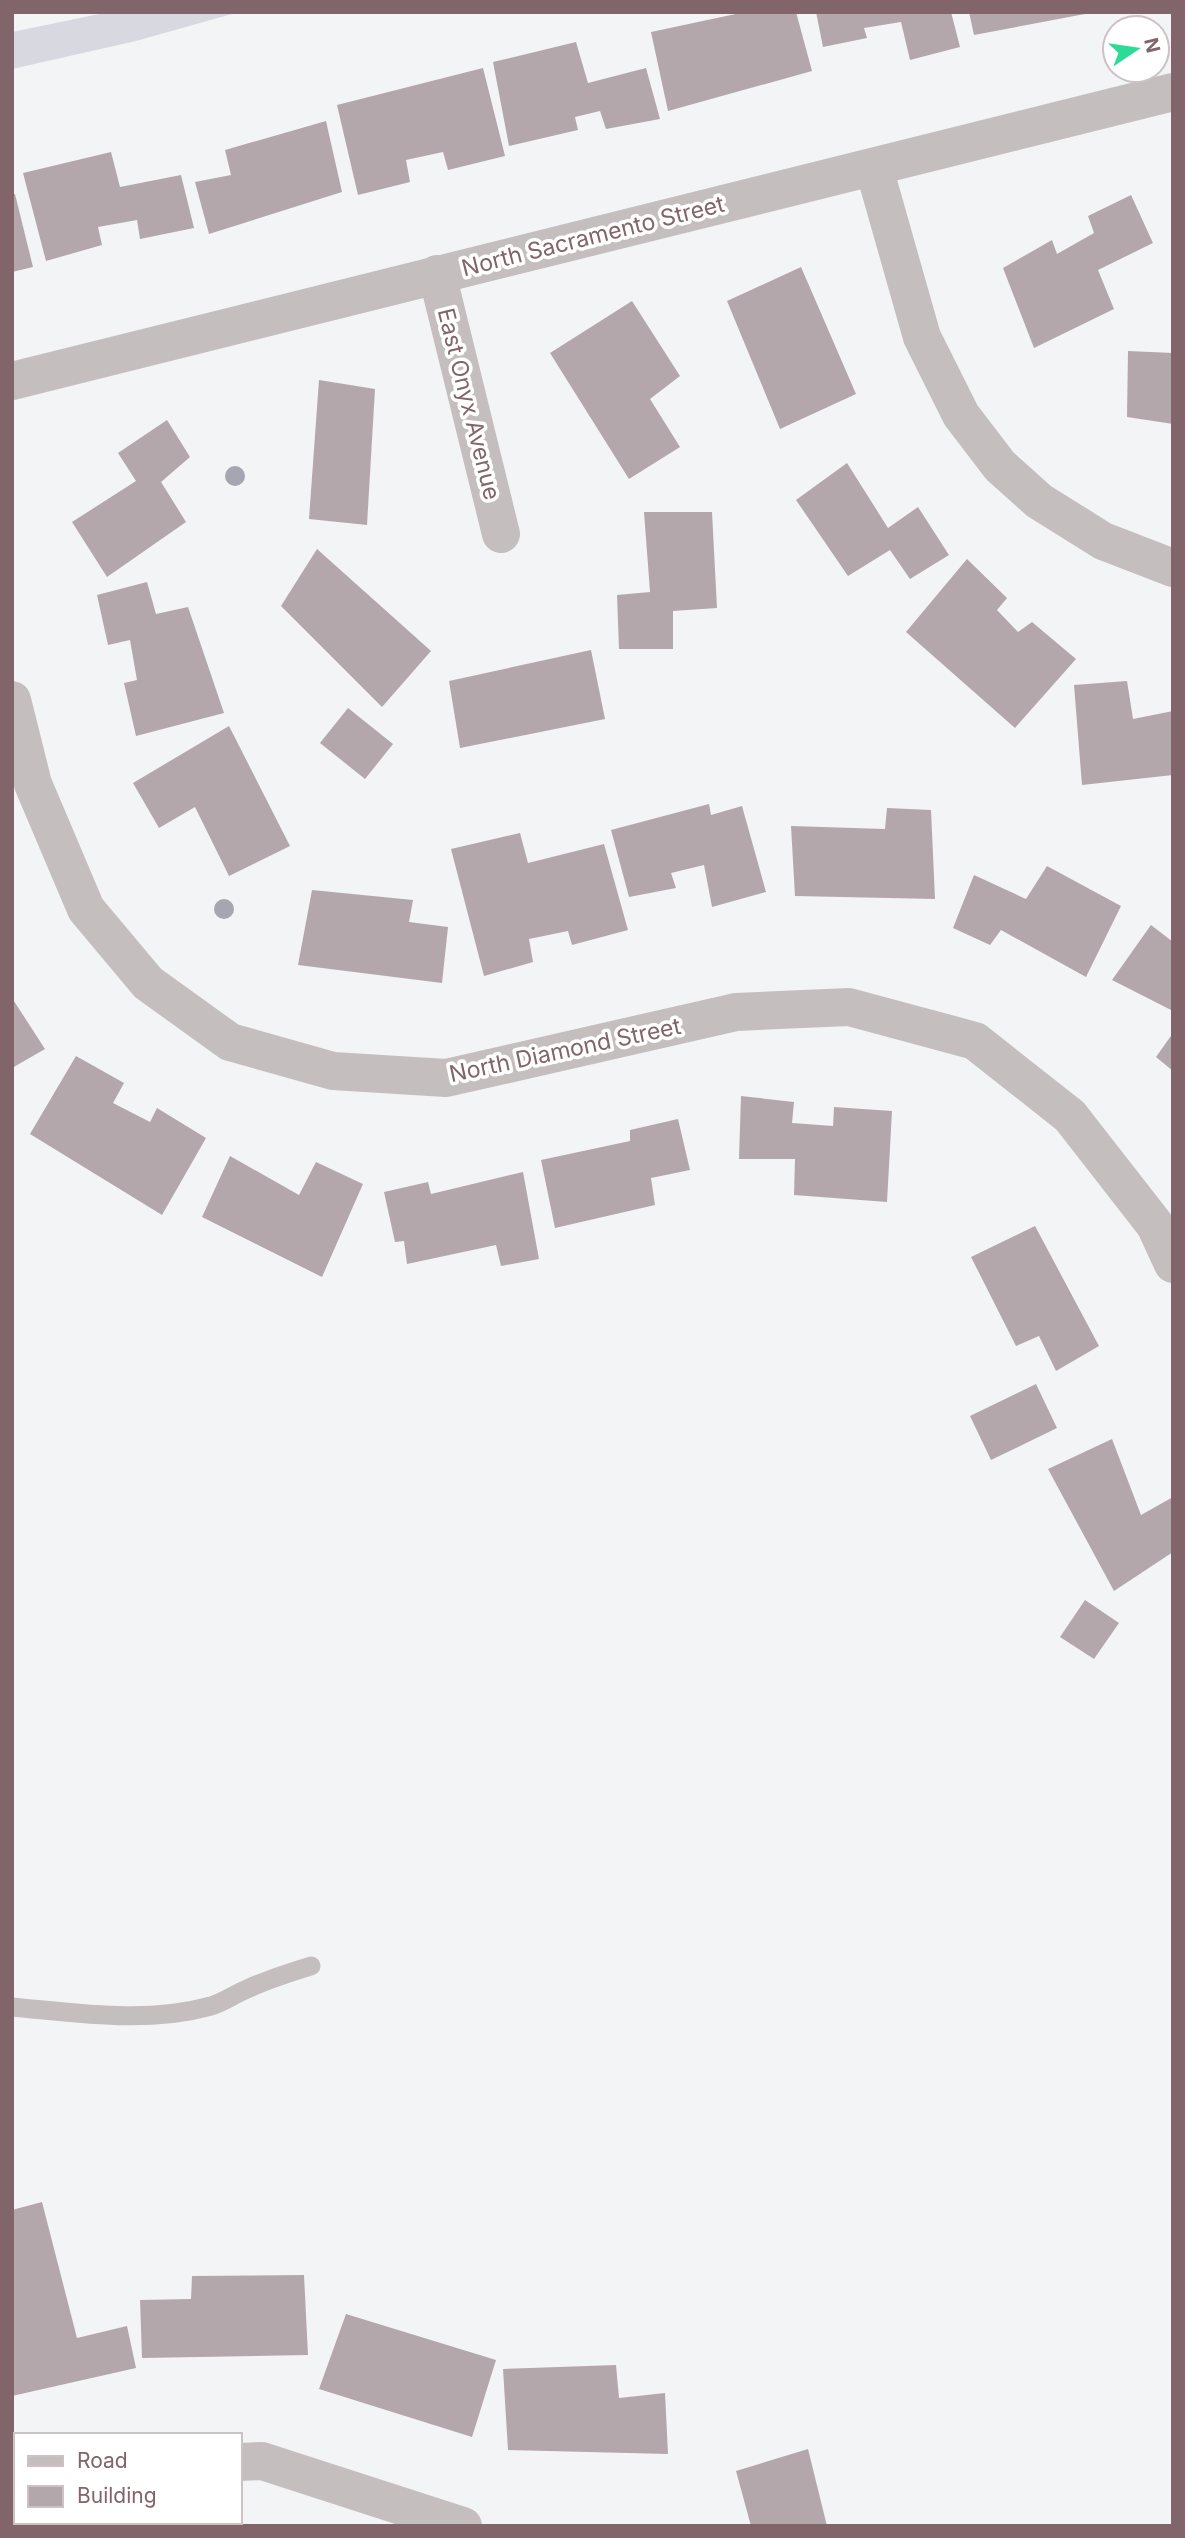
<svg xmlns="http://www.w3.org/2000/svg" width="1185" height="2538" font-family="Inter,sans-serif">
	<rect width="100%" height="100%" fill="#f2f4f5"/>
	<polygon fill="#d8d8e1" points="109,12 239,12 136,41 12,69 12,32"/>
	<g fill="#b4a7ab">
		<polygon points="745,12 796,12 812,71 668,111 651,32"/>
		<polygon points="816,12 951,12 960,47 910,60 901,22 864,28 867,38 823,47"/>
		<polygon points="969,12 1085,12 1085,14 974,35"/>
		<polygon points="576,42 588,83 646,68 660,119 606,129 600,111 575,117 578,130 509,146 493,62"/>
		<polygon points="483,68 505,156 448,170 443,152 406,160 410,182 358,195 337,105"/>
		<polygon points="326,121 342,192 209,234 195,182 231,175 225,150"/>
		<polygon points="111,152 120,187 181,175 194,228 140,239 137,220 98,227 102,245 46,261 23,173"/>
		<polygon points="12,194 15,194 33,267 12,272"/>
		<polygon points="1131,195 1153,243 1098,270 1114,309 1034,348 1003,268 1052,240 1057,254 1094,233 1088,216"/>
		<polygon points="801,267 856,394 780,429 727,301"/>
		<polygon points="632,301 680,376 650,399 680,447 629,479 550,353"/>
		<polygon points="1128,351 1173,353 1173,424 1127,417"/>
		<polygon points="319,380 375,389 367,525 309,519"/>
		<polygon points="167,420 190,457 161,482 186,522 107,577 72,522 136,481 118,453"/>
		<polygon points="847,463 888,528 918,507 949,555 910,579 890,550 848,576 796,500"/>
		<polygon points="644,512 712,512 717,608 673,611 673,649 619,649 617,595 650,592"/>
		<polygon points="317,549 431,651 382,707 281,606"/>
		<polygon points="967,559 1007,598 997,610 1018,632 1032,622 1076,659 1015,728 906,632"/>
		<polygon points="147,582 156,614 188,607 224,713 136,736 124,683 137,680 130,640 108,645 97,595"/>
		<polygon points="591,650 605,719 460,748 449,681"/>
		<polygon points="1127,681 1133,719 1173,711 1173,775 1082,785 1074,685"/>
		<polygon points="348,708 393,744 365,779 320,743"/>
		<polygon points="229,726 290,846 229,876 195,807 159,828 133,783"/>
		<polygon points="709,804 711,815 742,806 766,892 712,907 704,865 671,873 676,888 629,897 611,830"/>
		<polygon points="887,808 931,810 935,899 795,896 791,826 885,829"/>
		<polygon points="520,833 528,863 604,844 628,930 572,945 568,931 529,939 533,962 484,976 451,849"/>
		<polygon points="1047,866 1121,906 1086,977 1001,930 990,945 953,928 974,875 1026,899"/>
		<polygon points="312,890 413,900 409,922 448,927 442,983 298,965"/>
		<polygon points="1151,925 1173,942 1173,1011 1112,980"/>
		<polygon points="12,998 45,1049 12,1068"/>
		<polygon points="1173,1033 1173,1071 1156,1057"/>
		<polygon points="76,1056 124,1083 113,1103 150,1122 157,1108 206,1138 162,1215 30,1134"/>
		<polygon points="741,1096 794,1102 792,1123 833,1126 834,1107 892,1111 887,1202 794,1195 795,1159 739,1159"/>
		<polygon points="678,1119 690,1170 651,1178 655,1205 555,1228 541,1160 630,1141 630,1130"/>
		<polygon points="230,1156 299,1195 316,1162 363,1184 322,1277 202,1217"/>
		<polygon points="523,1172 539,1259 501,1266 496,1245 407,1264 404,1241 395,1242 384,1192 428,1182 431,1194"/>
		<polygon points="1035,1226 1099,1346 1056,1371 1039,1336 1016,1346 971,1257"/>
		<polygon points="1036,1384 1057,1428 991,1460 970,1416"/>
		<polygon points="1112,1439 1141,1515 1173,1497 1173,1552 1114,1591 1048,1469"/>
		<polygon points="1085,1600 1119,1623 1094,1659 1060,1637"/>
		<polygon points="42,2202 77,2338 127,2326 136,2368 12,2396 12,2210"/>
		<polygon points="304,2275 308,2355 142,2358 140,2300 191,2299 192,2276"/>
		<polygon points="346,2314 496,2360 472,2437 319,2389"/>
		<polygon points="616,2365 619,2398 665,2393 668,2454 508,2450 503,2369"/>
		<polygon points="808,2449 827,2526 751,2526 736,2471"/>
	</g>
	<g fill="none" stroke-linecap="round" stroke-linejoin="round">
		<path stroke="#c5bebf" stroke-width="19" d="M12 2007C78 2013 146 2024 211 2006 224 2002 233 1995 245 1990 266 1980 288 1973 311 1966"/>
		<g stroke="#c5bebf" stroke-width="38">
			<polyline points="874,168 922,337 961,415 1000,466 1039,501 1103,541 1173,568"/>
			<polyline points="437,274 501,534"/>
			<polyline points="12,381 1173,92"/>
			<polyline points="12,700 33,784 86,909 148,983 230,1042 333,1071 446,1078 736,1012 849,1007 975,1041 1070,1116 1155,1225 1173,1264"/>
			<polyline points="240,2462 262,2461 463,2526"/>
			<polyline points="12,2489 16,2488"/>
		</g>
	</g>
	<g fill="#a6a5b1">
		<circle cx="235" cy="476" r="10"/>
		<circle cx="224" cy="909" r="10"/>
	</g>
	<g text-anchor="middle" stroke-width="7" stroke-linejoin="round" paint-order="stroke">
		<g font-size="23" fill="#81656b" stroke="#fff">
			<text transform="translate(593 236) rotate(-14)" y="8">North Sacramento Street</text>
			<text transform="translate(469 404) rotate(76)" y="8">East Onyx Avenue</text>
			<text transform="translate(565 1050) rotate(-12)" y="8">North Diamond Street</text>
		</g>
	</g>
	<rect width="1185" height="2538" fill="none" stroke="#81656b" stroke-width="28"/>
	<rect x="14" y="2433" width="228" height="91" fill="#ffffff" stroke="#cdc1c4" stroke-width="2"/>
	<rect x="28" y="2456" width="35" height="10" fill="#c5bebf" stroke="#cdc1c4" stroke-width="2"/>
	<text x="77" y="2468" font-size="21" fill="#81656b">Road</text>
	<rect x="28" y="2486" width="35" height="21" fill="#b4a7ab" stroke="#cdc1c4" stroke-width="2"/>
	<text x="77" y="2503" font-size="21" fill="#81656b">Building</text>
	<g transform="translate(1136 49) rotate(77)"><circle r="33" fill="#ffffff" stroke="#cdc1c4" stroke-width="2"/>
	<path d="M0-5L12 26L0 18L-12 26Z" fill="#2cdb96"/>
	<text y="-10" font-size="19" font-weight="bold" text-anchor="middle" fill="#81656b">N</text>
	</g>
</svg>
